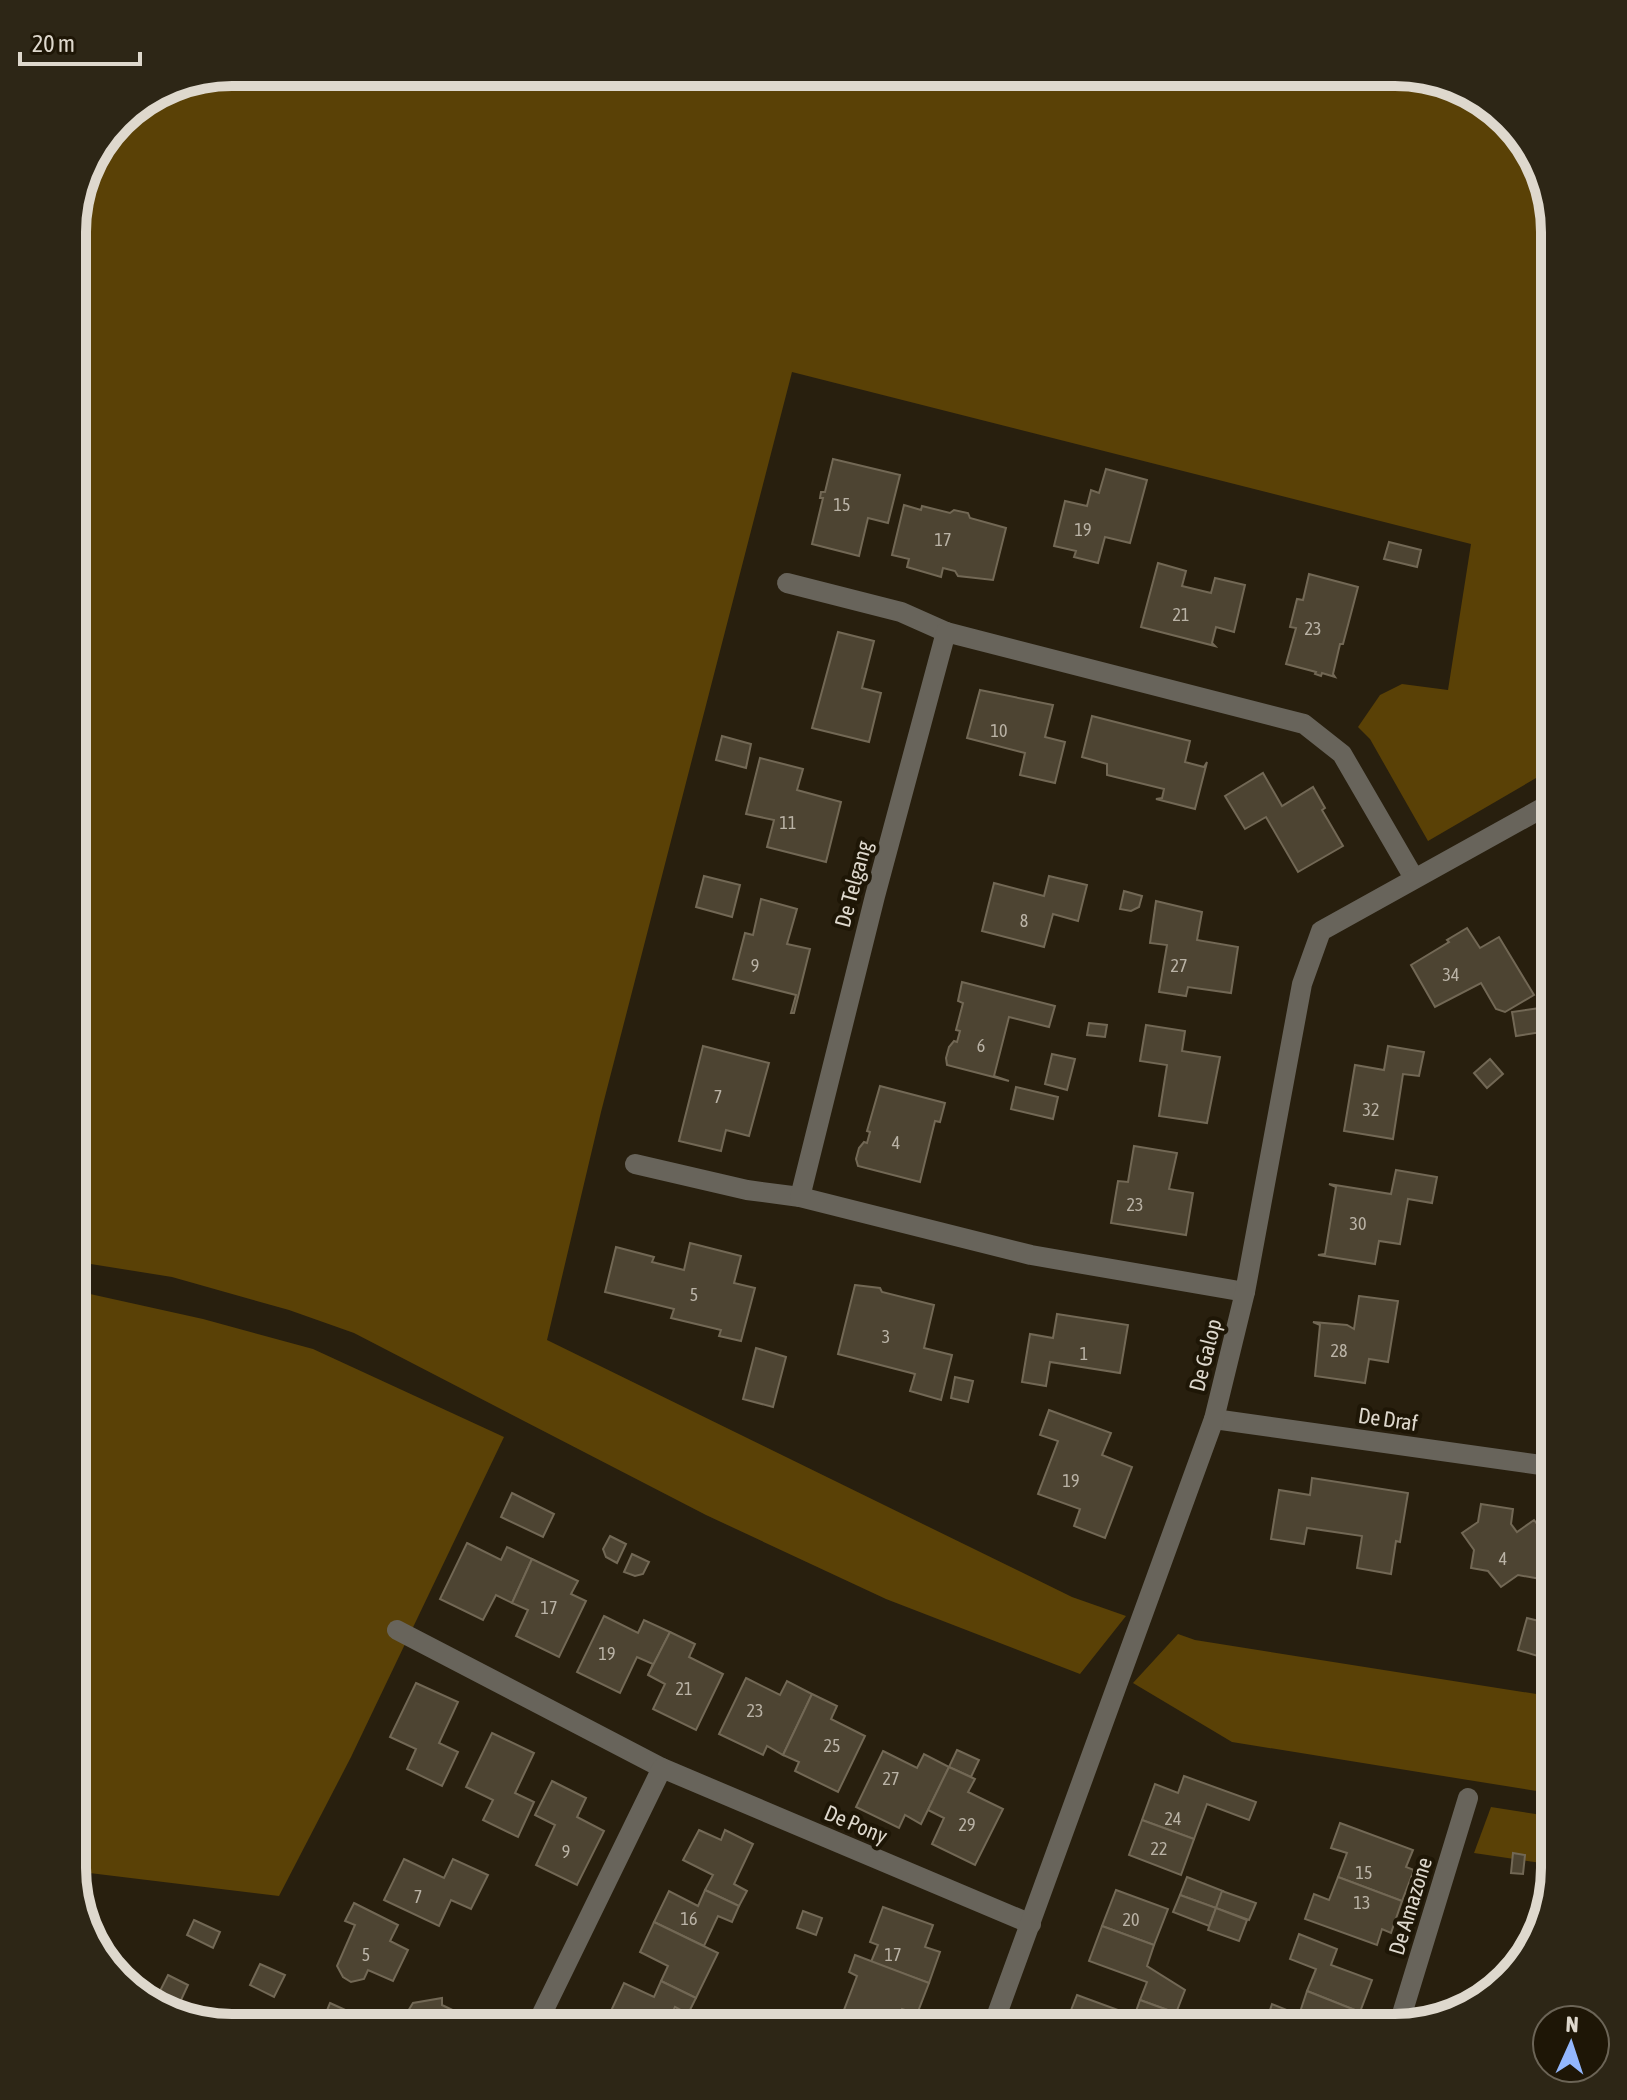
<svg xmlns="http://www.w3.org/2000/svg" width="1627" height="2100" font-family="'Asap Condensed',sans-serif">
	<rect width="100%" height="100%" fill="#281f0e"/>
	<g fill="#5a4106">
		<polygon points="232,72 1405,72 1475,93 1528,143 1555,232 1555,767 1428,841 1370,739 1358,727 1380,695 1402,684 1448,690 1471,544 792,372 601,1112 547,1340 1072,1597 1126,1616 1080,1674 886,1599 706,1515 354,1333 289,1310 172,1277 72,1261 72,221 88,161 126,112 171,84"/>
		<polygon points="72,1290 203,1319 313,1349 504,1437 351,1757 279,1896 73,1871"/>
		<polygon points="1178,1634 1195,1640 1555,1697 1555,1794 1232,1742 1133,1683"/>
		<polygon points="1491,1807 1555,1817 1555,1865 1474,1853"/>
	</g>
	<g fill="#4d4432" stroke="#726855" stroke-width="2">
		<polygon points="833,459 900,475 888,523 868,518 859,556 812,544 823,498 820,498 821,492 825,492"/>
		<polygon points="1106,469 1147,480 1130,543 1105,537 1098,563 1074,557 1076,551 1054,546 1065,501 1087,506 1091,490 1099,493"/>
		<polygon points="904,505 921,510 922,506 950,513 954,510 968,513 970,518 1006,528 993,580 958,576 955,571 943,568 941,577 907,567 909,559 892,555"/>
		<polygon points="1389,542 1421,550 1417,567 1384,559"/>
		<polygon points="1158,563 1186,571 1182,586 1211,593 1215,578 1245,585 1234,632 1216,627 1212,643 1215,646 1141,627"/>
		<polygon points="1309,574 1358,587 1343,644 1340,644 1333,674 1335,677 1322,673 1321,676 1315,674 1316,672 1286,664 1296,628 1290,627 1297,599 1303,600"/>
		<polygon points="838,632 874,641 862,688 881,693 869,742 812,728"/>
		<polygon points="980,690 1053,705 1045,737 1065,742 1055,783 1020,775 1025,753 967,738"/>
		<polygon points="1092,716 1190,741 1185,762 1204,767 1207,762 1195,809 1156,799 1162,798 1164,789 1107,775 1107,764 1082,757"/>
		<polygon points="722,736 751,744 746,768 716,760"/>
		<polygon points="760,758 803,769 797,790 841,802 826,862 767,847 774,820 746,814"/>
		<polygon points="1263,773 1282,806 1313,787 1325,808 1322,810 1343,846 1298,872 1266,817 1245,829 1225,796"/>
		<polygon points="704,876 740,885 732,917 696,907"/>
		<polygon points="1049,876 1087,885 1078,921 1053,914 1044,947 982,931 994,883 1044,896"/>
		<polygon points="1555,882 1555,913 1541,890"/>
		<polygon points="1124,891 1142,896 1139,907 1131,911 1120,909"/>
		<polygon points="761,899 797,909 787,944 810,949 794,1013 791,1013 796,995 733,979 745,933 753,935"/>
		<polygon points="1156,901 1202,912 1197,940 1238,947 1231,993 1188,987 1186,996 1159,992 1167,945 1150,943"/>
		<polygon points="1467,928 1480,948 1499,937 1534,995 1505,1012 1496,1009 1481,983 1435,1007 1411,965 1449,942 1447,940"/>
		<polygon points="962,982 1055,1006 1049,1027 1009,1017 994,1076 1009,1081 947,1065 946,1058 949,1047 954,1041 957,1042 960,1031 956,1030 963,1003 958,1001"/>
		<polygon points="1554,1006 1555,1030 1516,1036 1512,1012"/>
		<polygon points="1089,1023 1107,1025 1105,1037 1087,1035"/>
		<polygon points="1146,1025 1185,1031 1182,1051 1220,1057 1207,1123 1159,1116 1167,1065 1140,1061"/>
		<polygon points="703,1046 769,1063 749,1136 726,1130 721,1151 679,1141"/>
		<polygon points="1388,1046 1424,1052 1419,1076 1403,1074 1393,1139 1344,1131 1355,1065 1384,1070"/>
		<polygon points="1052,1054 1075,1059 1067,1090 1045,1084"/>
		<polygon points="1490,1059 1503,1074 1487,1088 1474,1073"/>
		<polygon points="880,1086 945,1103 940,1122 935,1121 920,1182 858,1166 856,1159 859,1148 864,1142 867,1143 870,1132 867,1131"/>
		<polygon points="1016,1087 1058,1097 1053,1119 1011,1109"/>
		<polygon points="1134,1146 1177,1153 1169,1189 1193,1193 1186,1235 1111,1223 1118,1181 1128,1182"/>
		<polygon points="1396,1170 1437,1177 1432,1203 1408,1199 1400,1244 1379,1241 1375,1264 1318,1255 1325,1254 1336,1187 1329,1184 1391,1194"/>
		<polygon points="690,1243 741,1256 734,1283 755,1288 741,1341 719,1336 721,1330 671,1318 674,1309 605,1292 616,1247 654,1257 652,1262 684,1270"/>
		<polygon points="855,1285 880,1288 882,1292 934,1305 924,1348 952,1355 941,1400 910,1391 915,1374 838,1354"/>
		<polygon points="1359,1296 1398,1301 1388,1362 1369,1359 1365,1383 1315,1376 1320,1325 1313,1322 1347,1325 1354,1329"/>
		<polygon points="1549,1303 1555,1304 1555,1421 1550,1417 1538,1415 1549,1343 1543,1342"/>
		<polygon points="1057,1314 1128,1325 1120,1373 1050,1362 1046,1386 1022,1382 1030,1334 1053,1338"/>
		<polygon points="756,1348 786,1357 773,1407 743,1399"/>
		<polygon points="955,1377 973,1381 968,1402 951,1398"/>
		<polygon points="1049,1410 1111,1433 1102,1455 1132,1467 1105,1538 1074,1526 1080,1509 1038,1494 1058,1441 1040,1435"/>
		<polygon points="1312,1478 1408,1493 1400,1542 1396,1541 1391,1574 1357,1568 1362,1536 1307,1528 1304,1544 1271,1539 1279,1490 1310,1495"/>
		<polygon points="512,1493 554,1514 543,1537 501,1517"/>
		<polygon points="1481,1504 1513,1509 1511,1524 1517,1532 1534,1520 1555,1547 1544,1557 1541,1579 1518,1575 1501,1587 1488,1571 1471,1568 1474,1550 1462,1533 1478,1522"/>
		<polygon points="610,1536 626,1544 617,1563 606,1557 603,1549"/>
		<polygon points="467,1543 501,1560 507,1547 532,1559 512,1603 496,1595 483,1620 440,1599"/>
		<polygon points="632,1554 649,1562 643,1574 635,1576 624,1572"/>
		<polygon points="532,1559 578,1581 571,1594 586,1601 559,1657 516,1636 528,1610 512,1603"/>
		<polygon points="604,1616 638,1633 644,1620 670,1632 648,1675 653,1664 637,1657 620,1693 577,1672"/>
		<polygon points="1527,1618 1551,1624 1541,1657 1518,1650"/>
		<polygon points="670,1632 695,1644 689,1657 723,1674 696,1730 653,1709 665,1684 648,1675"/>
		<polygon points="746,1678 780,1695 787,1681 812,1694 783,1755 767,1746 763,1755 719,1734"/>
		<polygon points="416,1683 458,1702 439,1743 458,1752 442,1786 407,1769 416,1749 390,1737"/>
		<polygon points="812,1694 837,1706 831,1719 865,1736 838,1792 795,1771 799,1762 783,1755"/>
		<polygon points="492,1733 534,1753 515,1793 534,1802 518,1837 483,1820 493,1800 466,1787"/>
		<polygon points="957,1750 979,1760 971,1777 949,1767"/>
		<polygon points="883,1751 917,1768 924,1754 949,1767 921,1824 905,1815 899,1828 856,1807"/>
		<polygon points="949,1767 975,1779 968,1792 1003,1809 975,1865 932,1844 944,1818 928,1810"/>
		<polygon points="1184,1776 1256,1802 1249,1820 1207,1804 1194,1839 1142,1820 1155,1784 1178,1793"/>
		<polygon points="552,1781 586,1798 577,1817 604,1831 577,1885 536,1865 555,1825 535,1815"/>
		<polygon points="1142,1820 1194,1839 1181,1875 1129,1855"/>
		<polygon points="1340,1823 1413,1850 1406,1867 1414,1870 1402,1901 1338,1877 1347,1853 1331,1848"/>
		<polygon points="699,1830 721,1840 725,1830 753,1844 734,1884 747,1891 739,1906 705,1890 713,1875 683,1860"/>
		<polygon points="1513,1853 1525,1855 1523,1874 1511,1873"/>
		<polygon points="404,1859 444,1878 453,1859 488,1875 471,1909 451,1900 439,1926 384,1900"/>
		<polygon points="1187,1877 1223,1891 1216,1908 1180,1895"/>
		<polygon points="1338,1877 1402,1901 1391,1933 1382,1929 1377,1945 1305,1919 1314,1894 1329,1900"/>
		<polygon points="705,1890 739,1906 732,1922 718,1916 704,1946 654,1922 669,1891 698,1906"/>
		<polygon points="1116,1890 1168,1909 1154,1945 1102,1926"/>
		<polygon points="1222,1891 1256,1903 1249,1920 1216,1908"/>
		<polygon points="1180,1895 1216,1908 1209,1926 1173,1912"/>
		<polygon points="354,1903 398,1925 390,1941 408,1950 393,1981 368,1970 364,1979 351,1982 343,1977 337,1966 355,1925 345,1921"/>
		<polygon points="883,1907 933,1925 925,1947 940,1952 929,1983 871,1962 878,1945 870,1942"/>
		<polygon points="1216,1908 1247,1920 1239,1941 1208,1930"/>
		<polygon points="803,1911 822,1918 816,1935 797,1928"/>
		<polygon points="194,1920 220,1932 213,1948 187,1935"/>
		<polygon points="654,1922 718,1953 696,1998 661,1981 668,1966 640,1952"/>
		<polygon points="1102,1926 1154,1945 1147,1966 1185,1990 1176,2013 1140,2000 1147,1982 1089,1961"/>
		<polygon points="1299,1934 1337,1949 1331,1965 1372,1980 1360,2012 1307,1991 1316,1969 1290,1959"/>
		<polygon points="855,1955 929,1983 917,2014 902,2009 893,2028 844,2010 857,1976 849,1972"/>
		<polygon points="260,1964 285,1975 274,1997 250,1985"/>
		<polygon points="168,1975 188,1985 175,2013 152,2007 129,1985 156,1999"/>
		<polygon points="661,1981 696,1998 688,2014 675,2007 665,2028 641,2028 610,2013 624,1983 654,1997"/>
		<polygon points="1307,1991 1360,2012 1355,2028 1264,2028 1272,2004 1299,2015"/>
		<polygon points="1077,1995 1129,2014 1123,2028 1064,2028"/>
		<polygon points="442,1998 442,2005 482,2024 480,2028 443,2028 408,2011 413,2003"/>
		<polygon points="1140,2000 1176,2013 1171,2028 1163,2028 1134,2017"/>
		<polygon points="330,2003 352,2013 345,2028 328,2028 321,2025"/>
		<polygon points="844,2010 893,2028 838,2028"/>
		<polygon points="610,2013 641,2028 603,2028"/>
	</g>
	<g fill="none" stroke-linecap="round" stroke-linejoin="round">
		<g stroke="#68645b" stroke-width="20">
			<polyline points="787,583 901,612 946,632"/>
			<polyline points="635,1164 747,1190 800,1197"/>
			<polyline points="1245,1292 1031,1255 800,1197 875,896 946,632 1304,724 1342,754 1414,878"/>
			<polyline points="1214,1419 1555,1467"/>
			<polyline points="397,1630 662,1768"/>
			<polyline points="1398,2027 1468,1798"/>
			<polyline points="535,2028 662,1768 1031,1924"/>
			<polyline points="992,2028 1214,1419 1245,1292 1302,984 1321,931 1555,801"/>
		</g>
	</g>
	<g text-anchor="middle" stroke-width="8" stroke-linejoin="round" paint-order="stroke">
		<g font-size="18" fill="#bab3a6">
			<text x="842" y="511">15</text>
			<text x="1083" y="536">19</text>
			<text x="943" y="546">17</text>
			<text x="1181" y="621">21</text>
			<text x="1313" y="635">23</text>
			<text x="999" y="737">10</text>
			<text x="788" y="829">11</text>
			<text x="1024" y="927">8</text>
			<text x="755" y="972">9</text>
			<text x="1179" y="972">27</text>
			<text x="1451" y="981">34</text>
			<text x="981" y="1052">6</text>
			<text x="718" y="1103">7</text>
			<text x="1371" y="1116">32</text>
			<text x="896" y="1149">4</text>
			<text x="1135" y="1211">23</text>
			<text x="1358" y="1230">30</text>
			<text x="694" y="1301">5</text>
			<text x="886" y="1343">3</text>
			<text x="1339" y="1357">28</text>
			<text x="1084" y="1360">1</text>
			<text x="1071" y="1487">19</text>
			<text x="1503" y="1565">4</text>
			<text x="549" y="1614">17</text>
			<text x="607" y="1660">19</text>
			<text x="684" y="1695">21</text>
			<text x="755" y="1717">23</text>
			<text x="832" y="1752">25</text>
			<text x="891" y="1785">27</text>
			<text x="1173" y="1825">24</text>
			<text x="967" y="1831">29</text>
			<text x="1159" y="1855">22</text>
			<text x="566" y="1858">9</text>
			<text x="1364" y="1879">15</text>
			<text x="418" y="1903">7</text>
			<text x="1362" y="1909">13</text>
			<text x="689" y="1925">16</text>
			<text x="1131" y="1926">20</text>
			<text x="366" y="1961">5</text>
			<text x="893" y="1961">17</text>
		</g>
		<g font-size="22" fill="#ded8cd" stroke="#1e1606">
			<text transform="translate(853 884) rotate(-75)" y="8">De Telgang</text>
			<text transform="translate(1205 1355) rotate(-76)" y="8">De Galop</text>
			<text transform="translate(1388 1419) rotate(8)" y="8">De Draf</text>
			<text transform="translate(856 1824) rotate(23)" y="8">De Pony</text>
			<text transform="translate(1410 1906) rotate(-73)" y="8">De Amazone</text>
		</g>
	</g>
	<path d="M0 0H1627V2100H0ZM232 86H1395A146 146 0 0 1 1541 232V1868A146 146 0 0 1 1395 2014H232A146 146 0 0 1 86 1868V232A146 146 0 0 1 232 86Z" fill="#2d2616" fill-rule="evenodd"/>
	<path fill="none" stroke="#ded8cd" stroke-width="10" d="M232 86H1395A146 146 0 0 1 1541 232V1868A146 146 0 0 1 1395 2014H232A146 146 0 0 1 86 1868V232A146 146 0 0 1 232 86Z"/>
	<g transform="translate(1571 2044) rotate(3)"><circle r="38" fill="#1e1606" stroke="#6b6456" stroke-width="2"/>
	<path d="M0-6L14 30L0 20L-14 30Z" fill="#93b7fd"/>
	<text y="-12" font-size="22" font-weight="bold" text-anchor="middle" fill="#ded8cd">N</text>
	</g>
	<path d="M20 52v12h120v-12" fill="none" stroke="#ded8cd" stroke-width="4"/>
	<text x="32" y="52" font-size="24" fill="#ded8cd" stroke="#1e1606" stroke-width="6" paint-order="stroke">20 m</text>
</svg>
